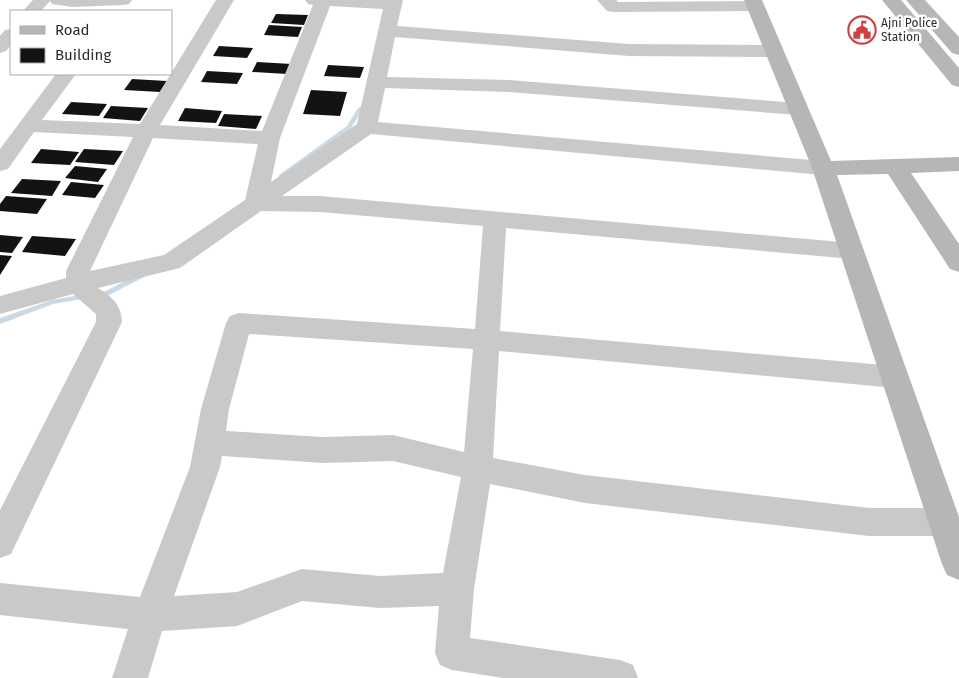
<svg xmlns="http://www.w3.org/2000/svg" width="959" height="678" font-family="'Fira Sans',sans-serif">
	<rect width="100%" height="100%" fill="#fff"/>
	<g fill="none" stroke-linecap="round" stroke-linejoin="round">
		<g fill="#c9d9e6" fill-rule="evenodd">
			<polygon points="360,107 363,109 351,128 283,177 279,177 279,175 347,126 358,108"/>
			<polygon points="144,271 148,271 149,273 148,275 109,295 96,297 93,295 94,293 106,291"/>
			<polygon points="86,294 88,294 89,296 88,298 53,304 0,324 0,318 52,300"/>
		</g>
	</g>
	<g fill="#131313">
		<polygon points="276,14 308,15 304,25 271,23"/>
		<polygon points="269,25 302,27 298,37 264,35"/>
		<polygon points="219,46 253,48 247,58 213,56"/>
		<polygon points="257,62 292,64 287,74 252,72"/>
		<polygon points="328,65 364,67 360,78 324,76"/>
		<polygon points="207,71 243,73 237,84 201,82"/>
		<polygon points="132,79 167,81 160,92 124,90"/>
		<polygon points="311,90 347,92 340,116 303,114"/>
		<polygon points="71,102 107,104 99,116 62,114"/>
		<polygon points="111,106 148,108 140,121 103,118"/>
		<polygon points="185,108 222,111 216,123 178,121"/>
		<polygon points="224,114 262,116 256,129 218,126"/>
		<polygon points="41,149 79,152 70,165 31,163"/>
		<polygon points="84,149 123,151 114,165 75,162"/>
		<polygon points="75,166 107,169 98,182 65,178"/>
		<polygon points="22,179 61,181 52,196 11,193"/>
		<polygon points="71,182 104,185 95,198 62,195"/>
		<polygon points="6,196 47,199 37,214 0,211 0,204"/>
		<polygon points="0,235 23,237 12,253 0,252"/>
		<polygon points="32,236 76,239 65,256 22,252"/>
		<polygon points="0,255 12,256 0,275"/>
	</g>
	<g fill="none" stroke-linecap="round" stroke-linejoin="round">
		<g fill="#c9c9c9" fill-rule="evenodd">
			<polygon points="33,0 132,0 129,4 123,5 73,7 52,4 50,1 41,11 23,11"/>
			<path d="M216 0H234L160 125 262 131 313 5 308 4 305 0H403L397 26 629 44 774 45 781 47 783 51 781 55 774 57 629 56 395 37 387 77 509 80 798 103 805 105 808 109 805 113 798 115 509 92 385 88 378 122 823 161 831 163 834 168 831 173 823 175 371 134 282 196H320L852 243 860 245 864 251 860 257 852 259 506 228 500 331 895 366 905 369 909 377 905 385 895 388 499 351 493 458 585 475 869 508H945L956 512C959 520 959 524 956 532L945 536H869L585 503 490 484 474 589 470 638 620 660 633 665 638 678H503L452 670 440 665 435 653 439 606 380 608 302 601 237 626 162 631 148 678H112L128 629 0 615V583L140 597 190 467 201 409 226 323 230 316 239 313 475 329 483 226 320 212 261 211 180 268 98 288C112 297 121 304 122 322L11 554 0 558V510L96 322V314L73 294 0 314V296L66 278V271L133 137 34 132 8 169 0 171V149L56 74H76L42 120 140 124ZM330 6 383 9 357 124 271 182 280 138ZM153 138 258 144 245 200 164 255 90 271ZM249 334 473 349 464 452 393 435 323 437 226 431 229 409ZM222 456 323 463 393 461 461 477 443 573 380 576 302 569 237 592 174 596 220 467Z"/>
			<polygon points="597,0 616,0 618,2 755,1 761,2 764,6 761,10 755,11 613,12 607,11"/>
			<polygon points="11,29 11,45 6,51 0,53 0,36 5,30"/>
		</g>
		<g fill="#b6b6b6" fill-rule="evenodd">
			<polygon points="744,0 762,0 831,161 959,157 959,171 911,173 959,244 959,272 950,269 888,174 837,175 959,517 959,580 947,575 942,564 812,168"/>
			<polygon points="882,0 901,0 959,68 959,87 952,85"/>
			<polygon points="906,0 925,0 959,37 959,55 952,53"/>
		</g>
	</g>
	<defs>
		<g id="civic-ring" transform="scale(1.4375)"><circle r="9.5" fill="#fff" stroke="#cd4344" stroke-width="1.5"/><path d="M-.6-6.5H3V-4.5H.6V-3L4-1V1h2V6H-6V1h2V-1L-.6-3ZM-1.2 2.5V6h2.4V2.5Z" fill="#cd4344"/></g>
	</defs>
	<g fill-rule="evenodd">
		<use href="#civic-ring" x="862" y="30"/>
	</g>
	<g text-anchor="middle" stroke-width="5" stroke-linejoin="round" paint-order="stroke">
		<g font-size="12" fill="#2c2c2c" stroke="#fff" text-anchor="start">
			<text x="881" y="27">Ajni Police<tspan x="881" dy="14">Station</tspan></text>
		</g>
	</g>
	<rect x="10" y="10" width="162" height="65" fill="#ffffff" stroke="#ababab"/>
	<rect x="20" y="26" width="25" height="8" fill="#b6b6b6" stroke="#ababab"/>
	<text x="55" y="35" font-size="15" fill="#2c2c2c">Road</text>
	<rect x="20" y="48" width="25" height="15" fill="#131313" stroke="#ababab"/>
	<text x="55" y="60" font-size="15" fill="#2c2c2c">Building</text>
</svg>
